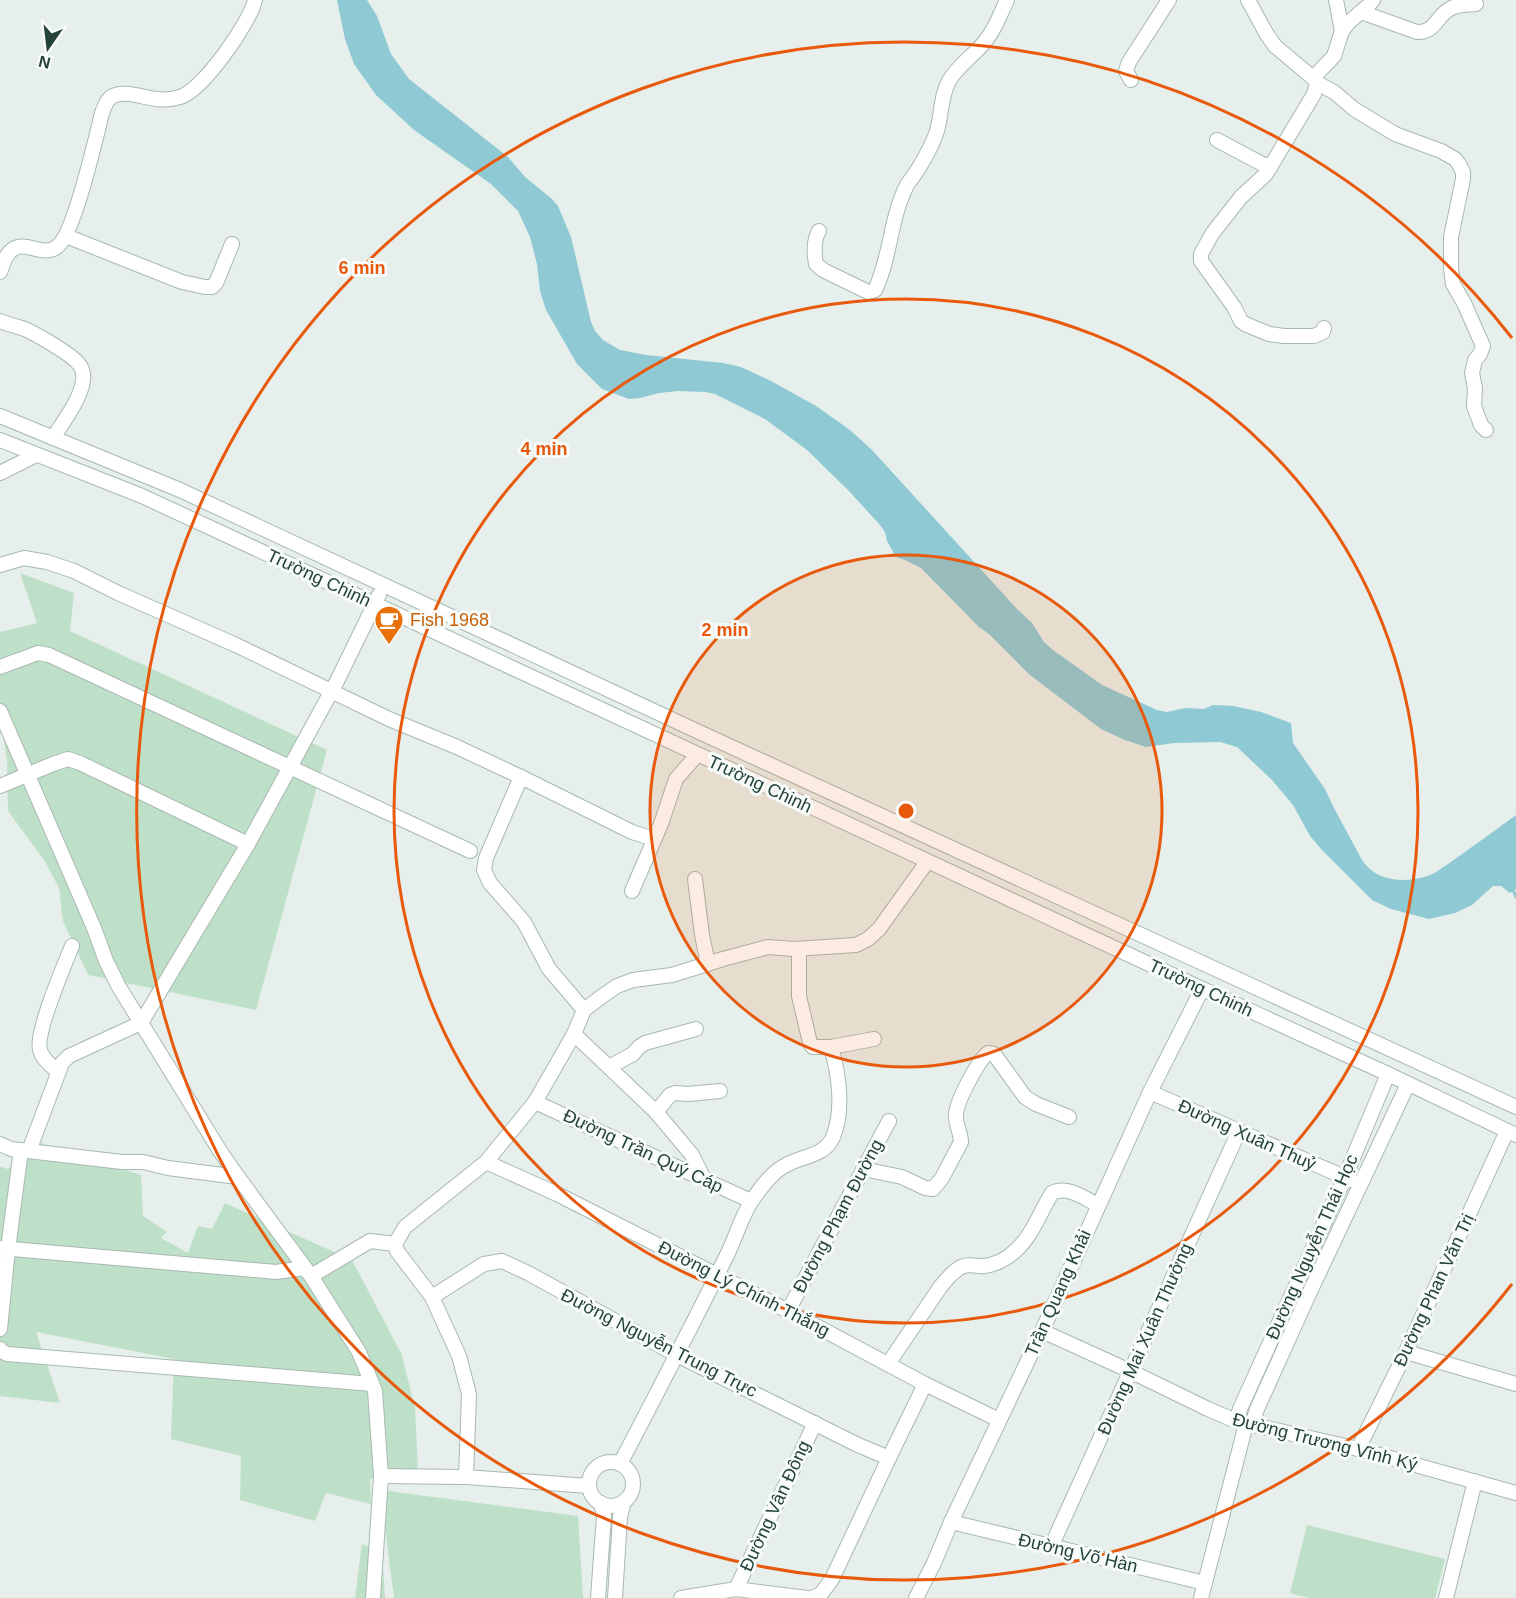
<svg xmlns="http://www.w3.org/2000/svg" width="1516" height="1598" font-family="Helvetica,sans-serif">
	<rect width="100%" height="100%" fill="#e6efeb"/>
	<g fill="#bfe0c8">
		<polygon points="20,573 74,593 70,631 327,750 256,1010 88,975 63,921 59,888 44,860 8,811 7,760 0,711 0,632 37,623"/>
		<polygon points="41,1143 141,1175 143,1216 167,1232 161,1238 188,1253 198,1226 212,1229 225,1203 352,1260 402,1355 415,1409 418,1470 399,1481 370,1479 371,1504 326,1493 315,1521 240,1500 241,1456 171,1439 174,1359 36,1332 60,1403 0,1396 0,1166 7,1169"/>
		<polygon points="380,1490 578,1516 583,1598 394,1598"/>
		<polygon points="1307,1525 1445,1559 1435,1598 1309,1598 1290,1593"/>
		<polygon points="362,1544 382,1552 385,1598 355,1598"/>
	</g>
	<path fill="#8ec9d4" d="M337 0H367L377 16 391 54 409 79 508 157 525 177 552 199 558 206 571 237 591 322 595 331 603 340 620 350 646 355 723 363 741 367 771 381 816 406 850 430 872 450 1017 609 1032 623 1044 642 1053 650 1102 685 1157 710 1167 712 1185 708 1204 709 1213 705 1233 706 1261 712 1291 723 1293 743 1325 789 1334 808 1362 860C1376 881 1401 883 1424 877 1434 875 1440 869 1448 864 1471 848 1494 831 1516 815V889L1510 893 1501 886H1493L1472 905 1455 913 1429 919 1391 909 1372 900 1322 850 1310 836 1293 805 1272 780 1237 747 1220 742 1174 743 1146 747 1125 740 1101 729 1030 675 989 634 979 627 921 568 905 560 896 557 887 541 885 532 880 525 849 491 807 450 765 419 715 394 706 392 678 391 659 393 640 398 629 399 602 389 577 364 546 310 540 291 537 264 530 237 518 211 491 184 414 130 376 95 354 64 345 39Z"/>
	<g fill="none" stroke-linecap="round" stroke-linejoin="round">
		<polyline stroke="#8ec9d4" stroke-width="3" points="1512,888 1516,897"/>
		<g stroke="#a8b8b2" stroke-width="16">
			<g id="minor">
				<polyline points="1248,0 1266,33 1275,46 1313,78 1317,83 1314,94 1266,174 1241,197 1212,234 1201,254 1201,261 1234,307 1241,321 1245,324 1269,334 1284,336 1314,336 1323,332 1324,328"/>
				<polyline points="1336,0 1342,31"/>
				<path d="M1361 12 1417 32C1434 33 1436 18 1448 10 1456 4 1467 5 1476 4"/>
				<polyline points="1313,78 1334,56 1342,31 1349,22 1369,5 1373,0"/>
				<polyline points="1131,80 1126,71 1129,62 1169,0"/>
				<polyline points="1317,83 1334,92 1354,109 1395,134 1441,151 1455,159 1459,164 1463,172 1463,179 1451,237 1451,268 1453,284 1464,303 1483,346 1480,354 1475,360 1472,373 1475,388 1474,406 1481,425 1486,430"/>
				<polyline points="1217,140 1270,168"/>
				<path d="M819 231C813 241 814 253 816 264L823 270 868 292 875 290C891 257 890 218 907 185 911 179 916 173 920 166 926 156 932 145 936 134 942 117 940 97 949 81 957 66 976 54 986 40 996 28 1000 14 1007 0"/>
				<polyline points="66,236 182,282 205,287 212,287 216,283 232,244"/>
				<path d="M0 272C2 268 3 263 5 259 19 231 41 261 58 246 74 233 96 138 102 113 104 108 106 101 111 97 124 89 143 98 157 99 163 100 173 99 180 97 202 91 250 23 255 0"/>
				<path d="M0 321C7 324 15 326 22 328 35 333 69 353 78 363 82 367 84 374 83 380 81 399 63 422 53 438"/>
				<polyline points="0,416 180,490 699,732 1516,1107"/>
				<polyline points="0,440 142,496 375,604 1194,985 1388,1074 1516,1135"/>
				<polyline points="0,473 36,455"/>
				<polyline points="0,565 24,558 47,562 74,571 118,593 236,645 389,719 457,747 521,777 632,832 654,839"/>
				<polyline points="0,667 38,653 49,655 470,851"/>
				<polyline points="0,711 94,928 106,961 119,987 220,1151 238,1177 311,1276 359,1352 375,1391 381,1476 373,1598"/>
				<polyline points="521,777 486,858 484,870 490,883 524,922 549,969 584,1010"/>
				<polyline points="0,786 53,764 68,759 80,763 248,844"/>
				<polyline points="695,879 702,935 708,964"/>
				<polyline points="632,891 661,824 676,779 697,755"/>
				<polyline points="799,949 799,996 810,1043 813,1047 831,1047 874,1039"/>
				<polyline points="574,1034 656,1112 692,1155 704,1179"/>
				<polyline points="609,1067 633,1054 639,1047 645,1043 696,1029"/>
				<path d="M58 1072C52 1066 42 1059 40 1050 35 1033 64 966 72 946"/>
				<polyline points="1150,1092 1351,1180"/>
				<polyline points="535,1102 751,1201"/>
				<polyline points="656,1112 670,1095 675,1093 688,1094 720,1091"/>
				<polyline points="0,1144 11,1149 122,1162 143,1162 168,1168 238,1177"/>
				<polyline points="29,1151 62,1063 69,1056 141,1023 248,844 337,681 379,595"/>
				<polyline points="486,1162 557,1194 788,1311 925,1384 999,1420"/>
				<path d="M863 1169 902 1177 925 1188 933 1189 942 1178 961 1142C961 1132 955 1124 956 1115 956 1102 978 1061 988 1053L994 1054 1025 1097 1036 1104 1069 1117"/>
				<polyline points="395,1244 405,1227 486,1162 535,1102 574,1034 584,1010 601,997 617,986 633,980 672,975 723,959 768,947 794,949 856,945 868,939 879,929 927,862"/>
				<polyline points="395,1244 397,1251 432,1297 459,1356 469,1394 466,1477"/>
				<polyline points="0,1248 276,1272 305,1268"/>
				<polyline points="311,1276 370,1241 395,1244"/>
				<polyline points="432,1297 484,1264 502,1261 528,1273 677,1355 858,1445 889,1458"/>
				<polyline points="788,1311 889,1121"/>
				<polyline points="0,1329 8,1249 21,1150"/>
				<polyline points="1042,1331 1130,1371 1208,1409 1236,1421 1358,1449 1516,1493"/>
				<polyline points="0,1349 1,1351 7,1354 372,1384"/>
				<polyline points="1406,1352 1516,1384"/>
				<path d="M888 1364 941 1286C946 1280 953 1271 961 1267 969 1263 976 1267 984 1266 994 1265 1007 1259 1014 1252 1032 1237 1040 1212 1052 1193 1067 1185 1084 1198 1098 1205"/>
				<polyline points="1236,1421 1240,1409 1345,1177 1388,1074"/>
				<polyline points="1252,1425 1257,1409 1308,1296 1408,1084"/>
				<polyline points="1358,1449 1406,1352 1507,1131"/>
				<circle cx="611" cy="1484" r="22"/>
				<path d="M620 1464C656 1395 692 1326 726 1257 736 1238 741 1216 753 1199 762 1186 773 1171 788 1164 803 1156 825 1156 833 1137 844 1111 839 1074 831 1047"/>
				<polyline points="381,1476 466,1477 588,1486"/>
				<polyline points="951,1522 1205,1583"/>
				<polyline points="1051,1547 1239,1131"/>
				<polyline points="736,1589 815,1423"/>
				<polyline points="598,1598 604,1516 601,1503"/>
				<polyline points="615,1598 620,1517 624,1501"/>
				<polyline points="681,1598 736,1589 807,1598"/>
				<polyline points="812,1598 821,1594 832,1579 889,1458 925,1384"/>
				<polyline points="916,1598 934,1563 951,1522 1042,1331 1150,1092 1202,989"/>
				<polyline points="1201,1598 1246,1424"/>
				<polyline points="1446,1598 1475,1481"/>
			</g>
		</g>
		<use href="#minor" stroke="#fff" stroke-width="14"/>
	</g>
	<circle cx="906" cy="811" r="256" fill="#e8590c" fill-opacity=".12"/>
	<g fill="none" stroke="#e8590c" stroke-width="3">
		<circle cx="906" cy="811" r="256"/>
		<circle cx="906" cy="811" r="512"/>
		<path d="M1512 1284A769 769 0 1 1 1512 338"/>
	</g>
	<defs>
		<g id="cafe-pin" transform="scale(1.5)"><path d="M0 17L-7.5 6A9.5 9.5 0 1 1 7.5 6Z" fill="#e8710a" stroke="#f7fbf9"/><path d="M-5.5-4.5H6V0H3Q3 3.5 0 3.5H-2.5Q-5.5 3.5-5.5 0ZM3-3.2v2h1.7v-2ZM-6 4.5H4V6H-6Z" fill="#fff"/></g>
	</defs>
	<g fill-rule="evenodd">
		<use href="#cafe-pin" x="389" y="620"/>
	</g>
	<g text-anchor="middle" stroke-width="6" stroke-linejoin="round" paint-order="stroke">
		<g font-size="18" fill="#24423a" stroke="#f7fbf9">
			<text transform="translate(319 578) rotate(25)" y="6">Trường Chinh</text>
			<text transform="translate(760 784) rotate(25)" y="6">Trường Chinh</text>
			<text transform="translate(1201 988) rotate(25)" y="6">Trường Chinh</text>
			<text transform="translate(1247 1135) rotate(24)" y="6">Đường Xuân Thuỷ</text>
			<text transform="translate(643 1151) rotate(25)" y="6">Đường Trần Quý Cáp</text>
			<text transform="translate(838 1216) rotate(-62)" y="6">Đường Phạm Đường</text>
			<text transform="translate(1312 1247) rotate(-66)" y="6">Đường Nguyễn Thái Học</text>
			<text transform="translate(744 1289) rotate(27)" y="6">Đường Lý Chính Thắng</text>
			<text transform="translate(1434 1290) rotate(-65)" y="6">Đường Phan Văn Trị</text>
			<text transform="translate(1058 1293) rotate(-66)" y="6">Trần Quang Khải</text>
			<text transform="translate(1145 1339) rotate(-66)" y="6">Đường Mai Xuân Thưởng</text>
			<text transform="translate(659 1343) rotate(27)" y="6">Đường Nguyễn Trung Trực</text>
			<text transform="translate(1325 1442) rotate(14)" y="6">Đường Trương Vĩnh Ký</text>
			<text transform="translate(775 1506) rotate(-65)" y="6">Đường Vân Đông</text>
			<text transform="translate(1078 1553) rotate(13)" y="6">Đường Võ Hàn</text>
		</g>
		<g font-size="18" fill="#c56008" stroke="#f7fbf9" text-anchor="start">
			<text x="410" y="626">Fish 1968</text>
		</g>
	</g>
	<circle cx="906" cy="811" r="9" fill="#e8590c" stroke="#f7fbf9" stroke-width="3"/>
	<g font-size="18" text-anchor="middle" font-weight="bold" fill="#e8590c" stroke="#f7fbf9" stroke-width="6" stroke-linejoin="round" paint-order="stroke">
		<text x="362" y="274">6 min</text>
		<text x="544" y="455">4 min</text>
		<text x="725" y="636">2 min</text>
	</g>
	<g transform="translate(48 48) rotate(194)" stroke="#f7fbf9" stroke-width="4.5" paint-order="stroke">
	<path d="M0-4.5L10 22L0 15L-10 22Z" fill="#24423a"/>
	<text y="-9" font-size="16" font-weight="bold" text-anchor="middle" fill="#24423a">N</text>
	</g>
</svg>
